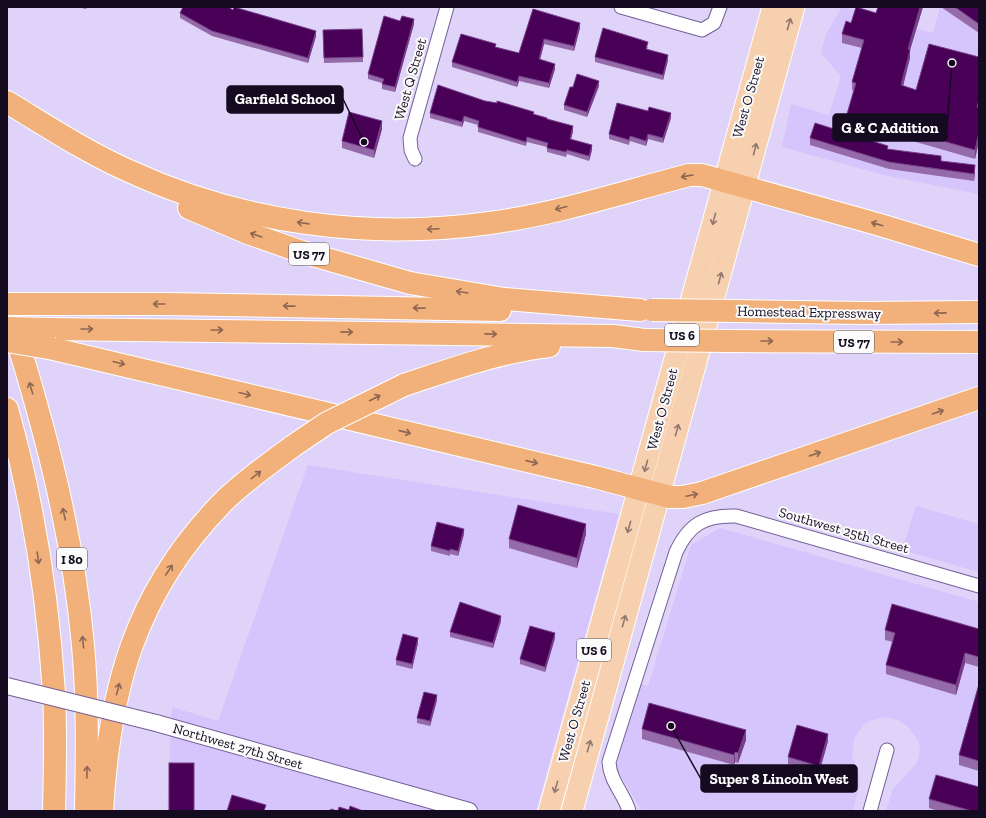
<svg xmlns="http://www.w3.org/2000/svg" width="986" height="818" font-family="'Zilla Slab',serif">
	<rect width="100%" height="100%" fill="#dfd3f9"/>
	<g fill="#d6c4fc">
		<polygon points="842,7 933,33 940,7 979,7 979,194 884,175 782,147 791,104 829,115 841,76 821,53 826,34"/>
		<polygon points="308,465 619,514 536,811 167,811 172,707 218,721"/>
		<polygon points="916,506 979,524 979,572 902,550"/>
		<polygon points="720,528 979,602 979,811 886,811 893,789 915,765 919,758 920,748 918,740 907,726 898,720 883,717 869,721 863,725 854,739 852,756 859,774 860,783 853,811 642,811 622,778 614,776 640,684 648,686 691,545"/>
	</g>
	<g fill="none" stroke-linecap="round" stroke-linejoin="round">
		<g stroke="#735f97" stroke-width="15">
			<g id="minor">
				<polyline points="621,7 702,30 714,23 720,7"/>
				<polyline points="415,159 411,150 410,138 447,7"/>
				<path d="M629 811C624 793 610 782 609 762L676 552C689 524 705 515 736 516L979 586"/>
				<polyline points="870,811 887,750"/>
			</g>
		</g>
		<g stroke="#735f97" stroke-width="18">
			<polyline id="tertiary" points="156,723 469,811"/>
		</g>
		<g stroke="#fff" stroke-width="23">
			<g id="primary">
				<polyline points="549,811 773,7"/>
				<polyline points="572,811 794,7"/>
			</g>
		</g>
		<g stroke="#fff" stroke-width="24">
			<g id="motorway">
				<path d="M7 102C47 126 86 152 129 171 242 223 367 240 490 223 557 214 624 192 689 175H702L877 224 979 255"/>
				<polyline points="189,208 248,233 302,252 410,283 504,299 640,310"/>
				<polyline points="7,304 166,304 500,310"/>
				<polyline points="737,311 863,313 979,312"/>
				<path d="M12 327C24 358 32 390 41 422 61 495 76 569 83 645 88 700 87 756 86 811"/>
				<polyline points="48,329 613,336 644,340"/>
				<polyline points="728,341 979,342"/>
				<polyline points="54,349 595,477 670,497 683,497 702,493 979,398"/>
				<path d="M404 385C452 369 499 352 549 346"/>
				<path d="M7 409C33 501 48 598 54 693 56 732 55 772 54 811"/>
				<path d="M102 811C109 690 135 592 222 503 244 481 269 464 293 446"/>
			</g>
		</g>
		<use href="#minor" stroke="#fff" stroke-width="13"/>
		<use href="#tertiary" stroke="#fff" stroke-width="16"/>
		<use href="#primary" stroke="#f7d0af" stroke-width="21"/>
		<use href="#motorway" stroke="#f2b07a" stroke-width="22"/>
		<g stroke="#735f97" stroke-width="18" stroke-linecap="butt">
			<polyline id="tertiary-bridge" points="7,686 156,723"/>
		</g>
		<g stroke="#fff" stroke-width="24" stroke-linecap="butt">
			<g id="motorway-bridge">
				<polyline points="652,310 737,311"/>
				<polyline points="7,328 48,329"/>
				<polyline points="644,340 728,341"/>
				<polyline points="7,341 54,349"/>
				<polyline points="293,446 327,423 404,385"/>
			</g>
		</g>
		<use href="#tertiary-bridge" stroke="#fff" stroke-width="16"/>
		<use href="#motorway-bridge" stroke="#f2b07a" stroke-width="22"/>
	</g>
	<g fill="#946aa8">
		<polygon points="78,7 87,7 86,9"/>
		<polygon points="878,7 923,7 910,50 910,58 903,86 916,90 979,57 979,141 975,159 847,122 847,114 854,91 852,90 852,82 862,48 842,43 842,34 851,23 876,13"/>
		<polygon points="941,7 979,7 979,33"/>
		<polygon points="533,9 580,28 574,51 544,44 540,59 555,69 549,88 519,81 517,87 452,67 452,62 519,53"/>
		<polygon points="233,10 316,36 308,63 212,36 180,18 180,13"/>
		<polygon points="414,24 395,92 382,89 382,83 368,79 368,74"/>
		<polygon points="323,30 363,57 363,62 324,63"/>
		<polygon points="648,47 647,49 668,60 663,80 595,62 595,57"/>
		<polygon points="599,86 587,117 564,110 564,105 573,87"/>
		<polygon points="485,101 534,114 573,131 571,139 592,150 589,161 567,154 566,157 547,152 547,147 527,142 526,146 478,132 478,125 464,121 462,127 430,118 430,113"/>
		<polygon points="671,118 663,143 648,139 646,146 630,141 629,145 609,139 609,134"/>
		<polygon points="382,129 374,158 342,148 342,141"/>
		<polygon points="810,138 888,149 941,161 975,172 974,181 889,169 810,145"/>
		<polygon points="464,534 458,556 450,554 450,556 431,551 431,546"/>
		<polygon points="586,534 577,568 509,548 509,539"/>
		<polygon points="501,621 493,648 450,637 450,632"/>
		<polygon points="979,629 979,667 965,663 956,695 886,674 886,665 893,642 885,640 885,630"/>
		<polygon points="555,638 545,672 520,664 520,659"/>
		<polygon points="418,643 412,669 396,665 396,660"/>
		<polygon points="979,684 979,771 959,765 959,755"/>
		<polygon points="437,700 430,726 417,723 417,718"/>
		<polygon points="642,729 746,740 738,763 735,762 734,765 642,739"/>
		<polygon points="828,741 819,773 788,764 788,757"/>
		<polygon points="929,799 979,811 938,811 929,808"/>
	</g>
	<g fill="#763f88">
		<polygon points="920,7 923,7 910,50 910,58 901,94 901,85 908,49"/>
		<polygon points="414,19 414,24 395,92 395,87"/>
		<polygon points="580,23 580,28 574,51 574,46"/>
		<polygon points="316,31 316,36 308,63 308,58"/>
		<polygon points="544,39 544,44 539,64 539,59"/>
		<polygon points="668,55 668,60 663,80 663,75"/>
		<polygon points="555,64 555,69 549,88 549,83"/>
		<polygon points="519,76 519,81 517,87 517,82"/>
		<polygon points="599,81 599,86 587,117 587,112"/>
		<polygon points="979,100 979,108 977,107"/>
		<polygon points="671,113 671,118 663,143 663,138"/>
		<polygon points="464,116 464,121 462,127 462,122"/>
		<polygon points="382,121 382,129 374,158 374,150"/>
		<polygon points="573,126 573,131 570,144 570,139"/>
		<polygon points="979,132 979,141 975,159 975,150"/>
		<polygon points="648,134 648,139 646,146 646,141"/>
		<polygon points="592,145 592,150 589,161 589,156"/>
		<polygon points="975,165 975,172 974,181 974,174"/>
		<polygon points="586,524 586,534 577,568 577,558"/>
		<polygon points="464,529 464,534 458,556 458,551"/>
		<polygon points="501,616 501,621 493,648 493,643"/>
		<polygon points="555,633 555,638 545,672 545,667"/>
		<polygon points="418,638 418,643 412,669 412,664"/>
		<polygon points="965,653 965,663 956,695 956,685"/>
		<polygon points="437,695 437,700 430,726 430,721"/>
		<polygon points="746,730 746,740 738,763 738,753"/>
		<polygon points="828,734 828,741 819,773 819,766"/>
		<polygon points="735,752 735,762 734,765 734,755"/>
	</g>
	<g fill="#490057" stroke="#763f88">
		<polygon points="183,7 228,7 233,10 234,7 316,31 308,58 212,31 180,13"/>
		<polygon points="856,7 876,13 878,7 920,7 908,49 910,50 901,85 916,90 929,44 979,57 979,100 977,107 979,108 979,132 975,150 847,114 856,83 852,82 864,40 842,34 846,21 851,23"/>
		<polygon points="955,7 979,7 979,24"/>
		<polygon points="533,9 580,23 574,46 544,39 539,59 555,64 549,83 519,76 517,82 452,62 461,34 496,44 495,47 519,53"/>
		<polygon points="384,16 400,21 402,16 414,19 395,87 382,84 384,79 368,74"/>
		<polygon points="603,28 648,42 646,49 668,55 663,75 595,57"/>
		<polygon points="362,29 363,57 324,58 323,30"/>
		<polygon points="577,74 599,81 587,112 564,105 570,87 573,87"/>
		<polygon points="438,85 485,101 497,103 497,101 534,112 533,114 547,118 547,119 573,126 570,139 592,145 589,156 567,150 566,152 547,148 548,143 527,137 526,142 478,127 479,121 464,116 462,122 430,113"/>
		<polygon points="617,103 648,111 649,107 671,113 663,138 648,134 646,141 630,136 629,140 609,134"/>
		<polygon points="349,112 382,121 374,150 342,141"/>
		<polygon points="815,123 888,146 887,149 941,156 941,161 975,165 974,174 889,162 810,138"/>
		<polygon points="518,505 586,524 577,558 509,539"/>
		<polygon points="437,522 464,529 458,551 450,549 450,551 431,546"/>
		<polygon points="460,602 501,616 493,643 450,632"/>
		<polygon points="892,604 979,629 979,657 965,653 956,685 886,665 895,633 885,630"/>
		<polygon points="530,626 555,633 545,667 520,659"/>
		<polygon points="403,634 418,638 412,664 396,660"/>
		<polygon points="979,684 979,761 959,755"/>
		<polygon points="424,692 437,695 430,721 417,718"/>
		<polygon points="649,703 746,730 738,753 735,752 734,755 642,729"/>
		<polygon points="797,725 828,734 819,766 788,757"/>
		<rect x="169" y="763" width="25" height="48"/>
		<polygon points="936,775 979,787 979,811 972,811 929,799"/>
		<polygon points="232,795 266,805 264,811 227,811"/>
		<polygon points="350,806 363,811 338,811 339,807 349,810"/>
		<polygon points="331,809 337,811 330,811"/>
	</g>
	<defs><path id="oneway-shaft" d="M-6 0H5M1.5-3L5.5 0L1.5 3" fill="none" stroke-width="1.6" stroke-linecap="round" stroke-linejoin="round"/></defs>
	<g stroke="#91776f">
		<use href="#oneway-shaft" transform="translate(789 24) rotate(-74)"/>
		<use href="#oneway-shaft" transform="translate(755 149) rotate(-75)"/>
		<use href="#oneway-shaft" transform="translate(714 219) rotate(105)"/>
		<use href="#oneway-shaft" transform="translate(720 278) rotate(-75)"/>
		<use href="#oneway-shaft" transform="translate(677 430) rotate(-75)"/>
		<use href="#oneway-shaft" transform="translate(646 466) rotate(105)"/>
		<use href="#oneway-shaft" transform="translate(629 527) rotate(106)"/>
		<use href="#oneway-shaft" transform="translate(624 621) rotate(-74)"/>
		<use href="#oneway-shaft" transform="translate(589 746) rotate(-74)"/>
		<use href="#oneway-shaft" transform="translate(556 787) rotate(106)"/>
	</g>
	<g stroke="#8e6652">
		<use href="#oneway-shaft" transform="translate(687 176) rotate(170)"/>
		<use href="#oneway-shaft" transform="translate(561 208) rotate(166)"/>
		<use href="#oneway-shaft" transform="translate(303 223) rotate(-172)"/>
		<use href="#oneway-shaft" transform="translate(877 224) rotate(-164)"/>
		<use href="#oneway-shaft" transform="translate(433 229) rotate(177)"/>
		<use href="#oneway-shaft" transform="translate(256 235) rotate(-161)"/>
		<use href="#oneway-shaft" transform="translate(462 292) rotate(-171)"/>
		<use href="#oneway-shaft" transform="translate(159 304) rotate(180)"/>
		<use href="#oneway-shaft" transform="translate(289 306) rotate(-179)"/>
		<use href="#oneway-shaft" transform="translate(419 308) rotate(-179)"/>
		<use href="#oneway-shaft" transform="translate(940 313) rotate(179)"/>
		<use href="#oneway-shaft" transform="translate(87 329)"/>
		<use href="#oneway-shaft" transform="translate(217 330)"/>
		<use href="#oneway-shaft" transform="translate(347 332) rotate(1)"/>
		<use href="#oneway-shaft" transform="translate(491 334) rotate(1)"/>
		<use href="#oneway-shaft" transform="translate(767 341)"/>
		<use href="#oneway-shaft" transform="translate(897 342)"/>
		<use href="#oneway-shaft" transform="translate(119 363) rotate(14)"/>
		<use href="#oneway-shaft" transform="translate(31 388) rotate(-107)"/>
		<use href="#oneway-shaft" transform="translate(245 394) rotate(14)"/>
		<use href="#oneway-shaft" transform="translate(375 398) rotate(-27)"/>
		<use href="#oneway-shaft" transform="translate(938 412) rotate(-19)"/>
		<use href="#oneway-shaft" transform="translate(405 432) rotate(13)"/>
		<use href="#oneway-shaft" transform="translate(815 454) rotate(-19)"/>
		<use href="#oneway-shaft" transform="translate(532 462) rotate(13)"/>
		<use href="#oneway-shaft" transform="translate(256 475) rotate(-38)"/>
		<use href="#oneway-shaft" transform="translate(692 495) rotate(-12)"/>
		<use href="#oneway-shaft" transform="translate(64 514) rotate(-103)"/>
		<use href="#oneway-shaft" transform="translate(38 558) rotate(82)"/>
		<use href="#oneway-shaft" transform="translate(169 570) rotate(-56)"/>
		<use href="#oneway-shaft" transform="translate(83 642) rotate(-96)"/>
		<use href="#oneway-shaft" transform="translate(118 689) rotate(-75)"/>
		<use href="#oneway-shaft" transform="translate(87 772) rotate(-89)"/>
	</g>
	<g text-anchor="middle" stroke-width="4" stroke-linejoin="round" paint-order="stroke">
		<g fill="#fbfbfb" stroke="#595362" stroke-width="1">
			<rect x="289" y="243" width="40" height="22" rx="3"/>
			<rect x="665" y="324" width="34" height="22" rx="3"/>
			<rect x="834" y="331" width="40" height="22" rx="3"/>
			<rect x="57" y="548" width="30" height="22" rx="3"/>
			<rect x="577" y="639" width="34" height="22" rx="3"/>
		</g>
		<g font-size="13" font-weight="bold" fill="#140b21">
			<text x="309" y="259">US 77</text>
			<text x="682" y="340">US 6</text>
			<text x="854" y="347">US 77</text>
			<text x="72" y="564">I 80</text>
			<text x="594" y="655">US 6</text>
		</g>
		<g font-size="14" fill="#140b21" stroke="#fbfbfb">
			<text transform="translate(410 79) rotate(-74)" y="5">West Q Street</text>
			<text transform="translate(748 97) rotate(-74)" y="5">West O Street</text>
			<text transform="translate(809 312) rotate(1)" y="5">Homestead Expressway</text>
			<text transform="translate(662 409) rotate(-75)" y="5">West O Street</text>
			<text transform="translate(844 530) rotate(16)" y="5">Southwest 25th Street</text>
			<text transform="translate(574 721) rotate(-74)" y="5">West O Street</text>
			<text transform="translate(238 746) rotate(16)" y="5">Northwest 27th Street</text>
		</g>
	</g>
	<path fill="none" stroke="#140b21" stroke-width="1.5" d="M364 142L343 99M952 63L947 127M671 726L701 779"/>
	<g fill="#140b21" stroke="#fbfbfb" stroke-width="1.5">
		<circle cx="364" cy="142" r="4"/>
		<circle cx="952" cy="63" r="4"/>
		<circle cx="671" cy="726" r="4"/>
	</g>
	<g fill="#140b21" stroke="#140b21" stroke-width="1.5">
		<rect x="227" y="86" width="116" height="27" rx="4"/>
		<rect x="833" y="114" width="114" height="27" rx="4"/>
		<rect x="701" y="765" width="156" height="27" rx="4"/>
	</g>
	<g font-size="15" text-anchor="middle" font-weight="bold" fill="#fff">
		<text x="285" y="104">Garfield School</text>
		<text x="890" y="133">G &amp; C Addition</text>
		<text x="779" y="784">Super 8 Lincoln West</text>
	</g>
	<rect width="986" height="818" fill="none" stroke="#140b21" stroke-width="16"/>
</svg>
